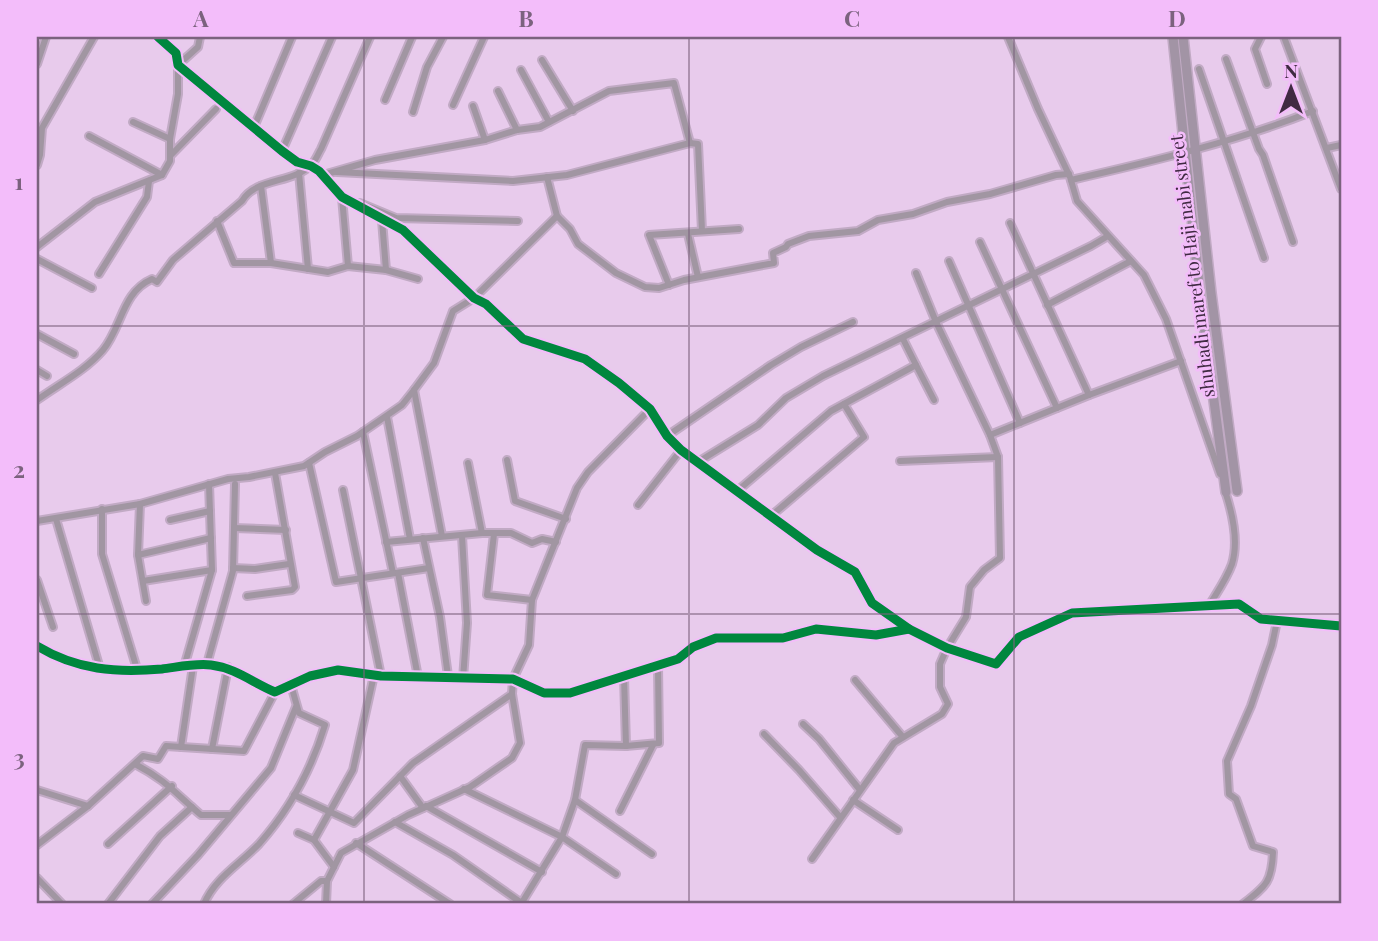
<svg xmlns="http://www.w3.org/2000/svg" width="1378" height="941" font-family="'Playfair Display',serif">
	<rect width="100%" height="100%" fill="#e8cbec"/>
	<g fill="none" stroke-linecap="round" stroke-linejoin="round">
		<g stroke="#c1aac4" stroke-width="10">
			<g id="street">
				<polyline points="158,37 176,53 178,65 282,151 297,162 311,166 319,171 342,197 403,230 474,298 486,304 523,339 585,359 619,383 650,409 667,436 681,450 817,550 855,572 872,603 909,629 947,648 996,664 1019,637 1072,613 1239,604 1261,619 1341,626"/>
				<polyline points="1008,37 1038,109 1070,177 1077,201 1144,275 1166,319 1220,474"/>
				<polyline points="1261,37 1255,49 1267,84"/>
				<polyline points="1284,37 1341,189"/>
				<polyline points="1226,59 1259,149 1263,155 1293,242"/>
				<polyline points="542,60 573,111"/>
				<polyline points="37,64 46,37"/>
				<polyline points="1199,69 1264,258"/>
				<polyline points="521,70 549,122"/>
				<polyline points="498,91 517,130"/>
				<polyline points="385,100 412,37"/>
				<polyline points="453,105 484,37"/>
				<polyline points="473,106 485,140"/>
				<polyline points="413,112 427,67 443,37"/>
				<polyline points="133,122 170,139"/>
				<polyline points="254,127 292,37"/>
				<polyline points="89,136 162,175"/>
				<polyline points="1327,148 1341,145"/>
				<polyline points="282,151 332,37"/>
				<polyline points="171,155 216,109"/>
				<polyline points="37,165 40,155 42,128 94,37"/>
				<polyline points="337,172 513,181 567,175 690,143 698,144 702,231"/>
				<polyline points="299,173 308,269"/>
				<polyline points="323,175 375,160 485,140 517,130 540,127 609,91 674,83 690,143"/>
				<polyline points="547,177 557,216 570,229 578,244 616,273 645,287 659,288 684,280 774,263 773,253 786,247 788,244 809,236 858,231 878,220 913,214 947,202 990,194 1056,175 1069,174"/>
				<path d="M1071 180C1150 162 1238 141 1313 111"/>
				<polyline points="261,186 271,263"/>
				<polyline points="342,197 348,266"/>
				<polyline points="360,203 396,218 518,221"/>
				<polyline points="382,220 386,270"/>
				<polyline points="217,221 234,263 271,263 328,272 348,266 386,270 418,279"/>
				<polyline points="1010,223 1089,395"/>
				<polyline points="688,234 698,277"/>
				<polyline points="980,242 1057,408"/>
				<polyline points="37,247 95,202 162,175 170,161 170,139 178,94 178,65 198,47 200,37"/>
				<polyline points="37,259 92,288"/>
				<polyline points="949,261 1020,423"/>
				<polyline points="99,274 147,197 149,181"/>
				<polyline points="669,285 649,235 739,229"/>
				<polyline points="1047,305 1131,261"/>
				<polyline points="37,334 74,354"/>
				<polyline points="916,365 934,400"/>
				<polyline points="37,370 47,376"/>
				<polyline points="414,390 442,536"/>
				<path d="M37 400C59 384 85 371 103 350 122 327 122 292 152 279L157 282 173 260 242 201C256 177 294 184 312 164 316 160 318 154 321 149L370 37"/>
				<polyline points="387,417 410,539"/>
				<polyline points="363,432 393,573"/>
				<polyline points="990,435 1089,395 1181,361"/>
				<polyline points="667,436 771,365 801,347 853,322"/>
				<polyline points="507,460 515,501 566,519"/>
				<polyline points="900,461 998,457"/>
				<polyline points="698,462 758,425 786,398 823,376 1091,246 1108,236"/>
				<polyline points="309,463 336,582 429,568"/>
				<polyline points="468,463 482,533"/>
				<polyline points="343,490 381,676"/>
				<polyline points="736,492 831,411 916,365 903,339"/>
				<polyline points="140,504 138,555 146,601"/>
				<polyline points="638,505 681,450"/>
				<polyline points="102,509 102,554 137,669"/>
				<polyline points="771,516 864,437 844,404"/>
				<polyline points="56,519 100,669"/>
				<polyline points="170,520 210,511"/>
				<polyline points="37,521 140,504 228,479 249,477 304,466 325,452 357,436 402,405 414,390 434,363 453,311 474,298 557,216"/>
				<polyline points="234,528 286,530"/>
				<polyline points="494,534 487,595 532,600"/>
				<polyline points="462,536 467,623 463,679"/>
				<polyline points="423,538 440,617 448,676"/>
				<polyline points="386,542 482,533 511,533 532,543 542,539 556,542"/>
				<polyline points="138,555 211,538"/>
				<polyline points="233,568 255,569 289,564"/>
				<polyline points="398,573 418,677"/>
				<polyline points="37,580 53,627"/>
				<polyline points="143,581 212,570"/>
				<polyline points="247,596 292,590 295,587 275,473"/>
				<path d="M1210 604C1218 591 1227 578 1232 564 1239 541 1232 512 1225 491"/>
				<path d="M37 646C77 670 116 673 162 669 178 667 196 663 211 665 236 668 253 683 275 692L310 676 338 670 381 676 513 679 544 693H570L678 659 693 647 716 638H783L816 629 876 635 909 629"/>
				<polyline points="207,664 233,571 235,484"/>
				<polyline points="184,667 212,570 209,484"/>
				<polyline points="624,676 626,746"/>
				<polyline points="855,680 902,736"/>
				<polyline points="803,724 819,739 860,790"/>
				<polyline points="764,734 799,770 840,817"/>
				<polyline points="181,747 193,666"/>
				<polyline points="212,749 228,667"/>
				<path d="M135 764C166 780 176 794 201 815H230"/>
				<polyline points="400,776 423,808"/>
				<polyline points="464,789 562,837 616,874"/>
				<polyline points="37,790 88,806"/>
				<polyline points="294,795 354,823 413,763 512,694"/>
				<polyline points="575,800 652,854"/>
				<polyline points="853,800 898,830"/>
				<polyline points="426,806 542,872"/>
				<polyline points="620,811 653,745"/>
				<polyline points="395,822 453,855 523,904"/>
				<polyline points="298,833 314,840 334,867"/>
				<polyline points="314,840 353,770 374,675"/>
				<polyline points="356,843 450,904"/>
				<polyline points="108,844 172,786"/>
				<polyline points="37,845 88,806 143,756 158,759 166,746 244,751 275,692"/>
				<polyline points="812,859 894,743 942,714 948,704 940,687 940,664 947,648 966,617 970,587 984,570 1000,558 998,457 990,435 936,322 916,273"/>
				<polyline points="37,878 62,904"/>
				<polyline points="108,904 160,836 192,807"/>
				<polyline points="152,904 198,855 271,768 296,707"/>
				<path d="M204 904C215 878 240 864 259 844 289 810 312 768 325 725L299 713 291 685"/>
				<polyline points="293,904 321,881 327,881 341,853 408,815 470,787 512,758 520,743 512,694 513,679 529,645 532,600 577,488 588,472 650,409"/>
				<polyline points="326,904 327,881"/>
				<polyline points="521,904 562,837 575,800 585,745 626,746 659,743 658,666"/>
				<path d="M1243 904C1266 886 1272 882 1273 852L1253 846 1236 799 1229 794 1227 761 1251 706 1272 645 1277 621"/>
			</g>
		</g>
		<g stroke="#c1aac4" stroke-width="12">
			<g id="secondary">
				<polyline points="1173,37 1200,294 1226,492"/>
				<polyline points="1183,37 1211,293 1237,491"/>
			</g>
		</g>
		<use href="#street" stroke="#a196a2" stroke-width="6"/>
		<use href="#secondary" stroke="#a294a5" stroke-width="9"/>
		<g stroke="#f3bdfa" stroke-width="13">
			<g id="cycleway">
				<polyline points="158,37 176,53 178,65 282,151 297,162 311,166 319,171 342,197 403,230 474,298 486,304 523,339 585,359 619,383 650,409 667,436 681,450 817,550 855,572 872,603 909,629 947,648 996,664 1019,637 1072,613 1239,604 1261,619 1341,626"/>
				<path d="M37 646C77 670 116 673 162 669 178 667 196 663 211 665 236 668 253 683 275 692L310 676 338 670 381 676 513 679 544 693H570L678 659 693 647 716 638H783L816 629 876 635 909 629"/>
			</g>
		</g>
		<use href="#cycleway" stroke="#00873e" stroke-width="9"/>
	</g>
	<path fill="none" stroke="#7b627e" stroke-width="2" stroke-opacity="0.55" d="M364 37V904M689 37V904M1014 37V904M37 326H1341M37 614H1341"/>
	<g text-anchor="middle" stroke-width="5" stroke-linejoin="round" paint-order="stroke">
		<g font-size="18" fill="#402a42" stroke="#f3bdfa">
			<text transform="translate(1193 266) rotate(-97)" y="6">shuhadi maref to Haji nabi street</text>
		</g>
	</g>
	<rect width="1378" height="941" fill="none" stroke="#f3bdfa" stroke-width="77"/>
	<g transform="translate(1291 88)" stroke="#f3bdfa" stroke-width="5" paint-order="stroke">
	<path d="M0-5L12 26L0 18L-12 26Z" fill="#402a42"/>
	<text y="-10" font-size="19" font-weight="bold" text-anchor="middle" fill="#402a42">N</text>
	</g>
	<rect x="38" y="38" width="1302" height="864" fill="none" stroke="#7b627e" stroke-width="2.5"/>
	<g font-size="23" text-anchor="middle" font-weight="bold" fill="#7b627e">
		<text x="201" y="27">A</text>
		<text x="526" y="27">B</text>
		<text x="852" y="27">C</text>
		<text x="1177" y="27">D</text>
		<text x="19" y="190">1</text>
		<text x="19" y="478">2</text>
		<text x="19" y="766">3</text>
	</g>
</svg>
